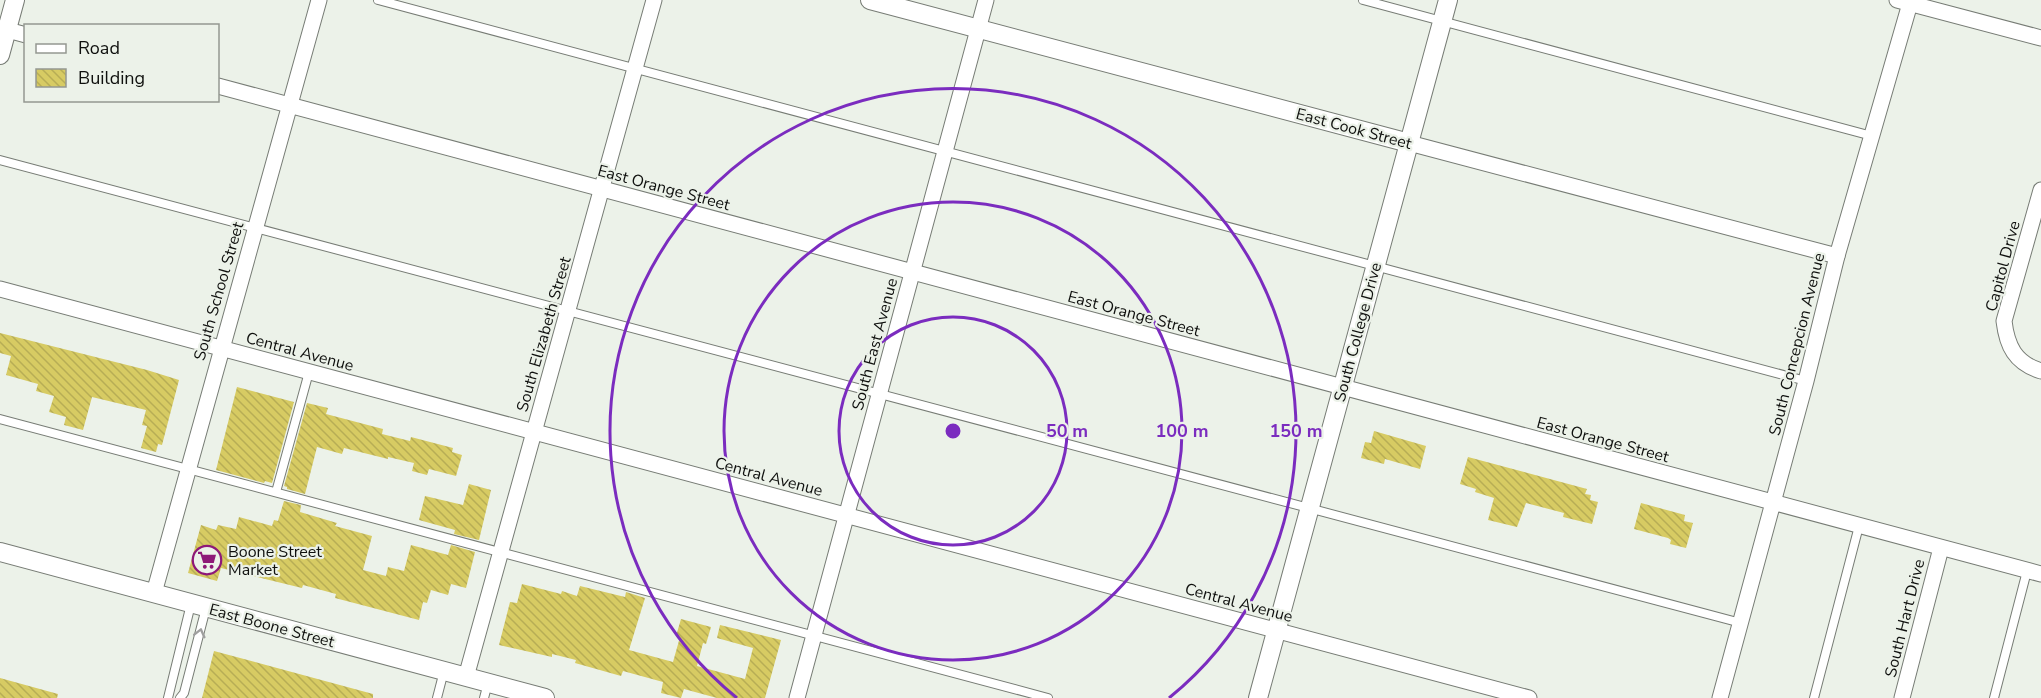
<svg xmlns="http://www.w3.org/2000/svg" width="2041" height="698" font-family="'Nunito Sans',sans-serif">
	<defs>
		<pattern id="building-back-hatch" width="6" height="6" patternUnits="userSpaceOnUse" patternTransform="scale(1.5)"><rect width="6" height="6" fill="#d7cb63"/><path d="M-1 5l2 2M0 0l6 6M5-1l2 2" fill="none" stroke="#b7ad55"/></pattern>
	</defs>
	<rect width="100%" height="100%" fill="#ecf2e9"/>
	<g fill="url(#building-back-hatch)">
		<polygon points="0,333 147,370 179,380 162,445 158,444 156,452 141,448 147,426 142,425 146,410 92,397 83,430 64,425 66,417 49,412 54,396 36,391 38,384 6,375 11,356 0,353"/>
		<polygon points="237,387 294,402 272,483 265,481 264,483 216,470"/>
		<polygon points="307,403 328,408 326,414 383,429 382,434 410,441 411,437 453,448 452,452 462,455 456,476 429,469 427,475 412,471 414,463 388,457 388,459 344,448 342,454 317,447 305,494 287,489 287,487 284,486"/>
		<polygon points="1374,431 1426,446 1420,469 1385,459 1384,464 1361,458 1365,442 1371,443"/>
		<polygon points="1468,457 1587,489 1585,494 1591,495 1590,500 1598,502 1592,524 1563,517 1564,513 1526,503 1517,527 1488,520 1494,498 1475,492 1476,489 1460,484"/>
		<polygon points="469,484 491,490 479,540 454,534 455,530 419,520 425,496 463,505"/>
		<polygon points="284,501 301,505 300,512 337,523 335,526 372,536 363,570 386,576 388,567 404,571 411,545 448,555 451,545 475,552 466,588 451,584 448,595 431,590 427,603 423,602 419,620 335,598 336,594 303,585 302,588 221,568 217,581 188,573 201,525 216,530 218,525 236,529 239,517 272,526 274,520 278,521"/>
		<polygon points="1641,503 1685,515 1684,521 1693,523 1686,548 1670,544 1671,540 1668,538 1634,529"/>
		<polygon points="522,584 561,594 562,591 577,596 580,586 625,597 626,592 645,598 629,650 673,662 680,637 676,636 681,619 711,627 706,644 703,643 697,666 745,679 753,648 717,638 720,625 781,640 765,698 717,698 684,689 681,698 661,693 663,682 623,671 621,676 575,663 576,660 552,654 552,657 499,645 510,602 517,603"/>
		<polygon points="214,651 373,694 373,698 202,698"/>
		<polygon points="0,678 58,694 57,698 0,698"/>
	</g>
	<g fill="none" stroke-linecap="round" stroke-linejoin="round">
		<g stroke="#777c75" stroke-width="10">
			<g id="service">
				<polyline points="378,0 1806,381"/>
				<polyline points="1363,0 1872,136"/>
				<polyline points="0,160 1741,623"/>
				<polyline points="0,419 1048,698"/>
				<polyline points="276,492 309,372"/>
				<polyline points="168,698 191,604"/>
				<polyline points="180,698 184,693 206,608"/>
				<polyline points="437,698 444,671"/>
				<polyline points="484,698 488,683"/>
				<polyline points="1814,698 1859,526"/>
				<polyline points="1994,698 2027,571"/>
			</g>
		</g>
		<g stroke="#777c75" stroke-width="17">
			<g id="minor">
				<polyline points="1897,0 2041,38"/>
				<polyline points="0,28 26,35"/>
				<polyline points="218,86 2041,574"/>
				<polyline points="1409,143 1837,256"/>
				<path d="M2041 190 2004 321C2007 346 2015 363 2041 371"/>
				<polyline points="0,289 1529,698"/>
				<polyline points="154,593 319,0"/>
				<polyline points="466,677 654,0"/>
				<polyline points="797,698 986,0"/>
				<polyline points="1720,698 1806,381 1837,256 1911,0"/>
				<polyline points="1902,698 1941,548"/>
			</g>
		</g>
		<g stroke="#777c75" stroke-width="20">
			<g id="tertiary">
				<polyline points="870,0 1409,143"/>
				<polyline points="0,55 15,0"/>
				<polyline points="0,552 545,698"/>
				<polyline points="1258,698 1448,0"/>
			</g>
		</g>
		<use href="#service" stroke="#fff" stroke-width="8"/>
		<use href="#minor" stroke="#fff" stroke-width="15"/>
		<use href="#tertiary" stroke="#fff" stroke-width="18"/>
	</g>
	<defs><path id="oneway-chevron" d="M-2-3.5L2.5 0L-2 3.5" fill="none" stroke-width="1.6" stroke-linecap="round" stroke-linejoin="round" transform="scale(1.5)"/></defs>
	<use stroke="#9f9f9f" href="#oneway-chevron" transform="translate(200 633) rotate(-76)"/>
	<g fill="none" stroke="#7b2cbf" stroke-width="3">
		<circle cx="953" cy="431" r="114"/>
		<circle cx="953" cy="431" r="229"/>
		<path d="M737 698A343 343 0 1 1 1169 698"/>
	</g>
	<defs>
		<g id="supermarket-ring" transform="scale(1.5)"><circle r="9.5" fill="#ecf2e9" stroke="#8e1978" stroke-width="1.5"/><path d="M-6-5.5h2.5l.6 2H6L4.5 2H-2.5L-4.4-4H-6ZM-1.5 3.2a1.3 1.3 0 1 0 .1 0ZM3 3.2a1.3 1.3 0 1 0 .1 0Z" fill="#8e1978"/></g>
	</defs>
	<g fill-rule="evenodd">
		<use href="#supermarket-ring" x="207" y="560"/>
	</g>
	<g text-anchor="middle" stroke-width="4.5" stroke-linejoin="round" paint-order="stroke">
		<g font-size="16" fill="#0f100e" stroke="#ecf2e9">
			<text transform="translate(1354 128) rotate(15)" y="6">East Cook Street</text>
			<text transform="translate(664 187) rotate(15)" y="6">East Orange Street</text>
			<text transform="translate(2002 266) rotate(-75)" y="6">Capitol Drive</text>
			<text transform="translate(218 291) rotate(-74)" y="6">South School Street</text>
			<text transform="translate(1134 313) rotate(15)" y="6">East Orange Street</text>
			<text transform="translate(1357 332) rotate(-75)" y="6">South College Drive</text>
			<text transform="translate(543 334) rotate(-74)" y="6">South Elizabeth Street</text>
			<text transform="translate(874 344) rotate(-75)" y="6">South East Avenue</text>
			<text transform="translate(1796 344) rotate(-76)" y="6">South Concepcion Avenue</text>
			<text transform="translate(300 351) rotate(15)" y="6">Central Avenue</text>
			<text transform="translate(1603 439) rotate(15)" y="6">East Orange Street</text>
			<text transform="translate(769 476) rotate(15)" y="6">Central Avenue</text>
			<text transform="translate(1239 602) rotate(15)" y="6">Central Avenue</text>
			<text transform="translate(1904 618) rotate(-76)" y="6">South Hart Drive</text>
			<text transform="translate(272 625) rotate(15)" y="6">East Boone Street</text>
		</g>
		<g font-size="16" fill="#0f100e" stroke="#ecf2e9" text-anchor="start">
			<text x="228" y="557">Boone Street<tspan x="228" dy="18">Market</tspan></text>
		</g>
	</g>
	<circle cx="953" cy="431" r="9" fill="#7b2cbf" stroke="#ecf2e9" stroke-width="3"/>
	<g font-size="18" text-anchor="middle" font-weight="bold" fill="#7b2cbf" stroke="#ecf2e9" stroke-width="4.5" stroke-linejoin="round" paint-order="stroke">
		<text x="1067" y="437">50 m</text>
		<text x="1182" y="437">100 m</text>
		<text x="1296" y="437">150 m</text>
	</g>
	<rect x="24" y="24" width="195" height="78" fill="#ecf2e9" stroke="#949891" stroke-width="1.5"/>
	<rect x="36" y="44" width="30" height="9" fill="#ffffff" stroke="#949891" stroke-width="1.5"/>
	<text x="78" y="54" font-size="18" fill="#0f100e">Road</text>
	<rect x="36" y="69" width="30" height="18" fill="url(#building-back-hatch)" stroke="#949891" stroke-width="1.5"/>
	<text x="78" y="84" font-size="18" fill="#0f100e">Building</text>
</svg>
